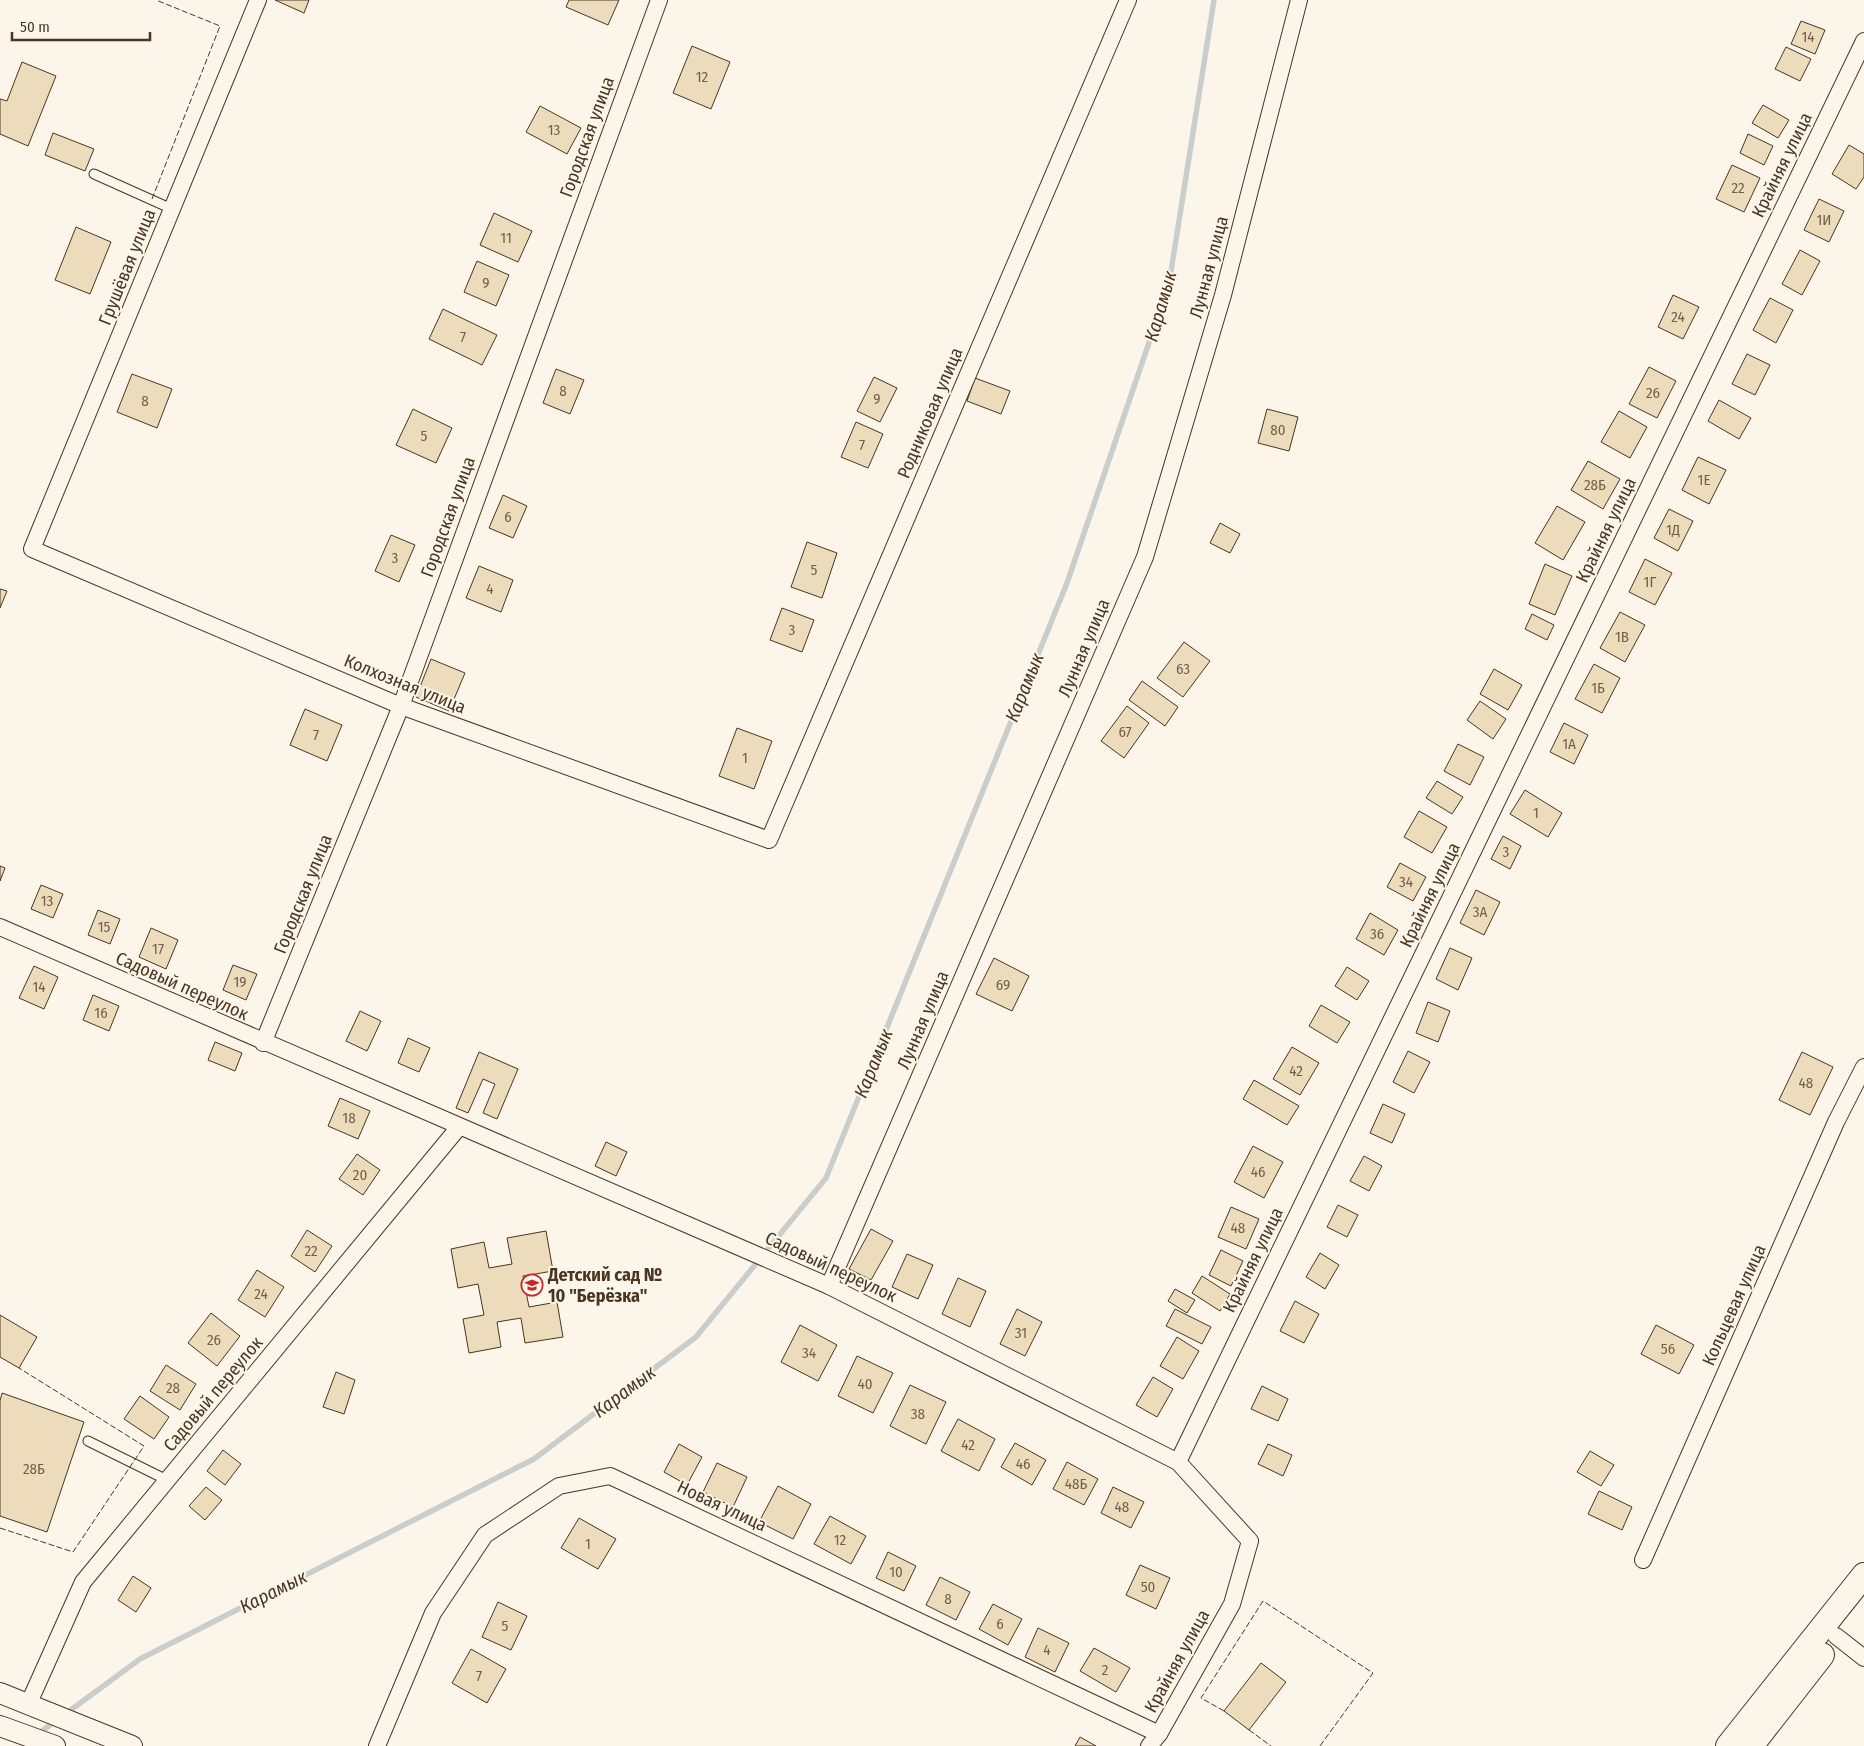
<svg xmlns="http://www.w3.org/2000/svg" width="1864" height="1746" font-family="'Fira Sans Condensed',sans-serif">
	<rect width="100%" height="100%" fill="#fbf6e9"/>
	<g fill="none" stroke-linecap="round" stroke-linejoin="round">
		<g stroke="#c9cecd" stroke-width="5.5">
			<polyline points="64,1715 140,1659 534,1459 696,1337 826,1178 1067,583 1169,284 1214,0"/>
			<polyline points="38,1734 57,1720"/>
		</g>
	</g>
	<g fill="#ecdcbc" stroke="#4a3520">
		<polygon points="275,0 309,0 304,13"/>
		<polygon points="569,0 619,0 608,25 566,7"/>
		<polygon points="1801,21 1825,30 1815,54 1791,44"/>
		<polygon points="692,46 730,62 711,109 673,93"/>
		<polygon points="1786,47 1811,59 1800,81 1775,69"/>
		<polygon points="22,62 56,76 28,146 0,134 0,99 7,101"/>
		<polygon points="1763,105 1789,120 1778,138 1752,123"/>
		<polygon points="540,106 581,128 567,154 526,132"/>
		<polygon points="53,133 94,149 85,171 45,155"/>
		<polygon points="1748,134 1773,146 1764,165 1740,153"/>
		<polygon points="1849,145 1864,154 1864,177 1856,189 1832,174"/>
		<polygon points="1732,165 1760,178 1744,212 1716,199"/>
		<polygon points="1819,199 1844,211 1829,242 1804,230"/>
		<polygon points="494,213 532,231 518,262 480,245"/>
		<polygon points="76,227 111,242 90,294 55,280"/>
		<polygon points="1800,250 1820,261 1802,295 1782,284"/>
		<polygon points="477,261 509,275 496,306 464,292"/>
		<polygon points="1673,295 1699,307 1683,339 1658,327"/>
		<polygon points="1770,298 1793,310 1776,343 1753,330"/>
		<polygon points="443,309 497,335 482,365 429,339"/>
		<polygon points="1747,354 1770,365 1755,395 1732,384"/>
		<polygon points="1649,367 1676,381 1657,418 1629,404"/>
		<polygon points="556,369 584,380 570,414 543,403"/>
		<polygon points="132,374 172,389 157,428 117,412"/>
		<polygon points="874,377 897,388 880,422 857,411"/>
		<polygon points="975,378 1010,391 1001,414 967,401"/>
		<polygon points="1719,400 1751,418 1739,439 1708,421"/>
		<polygon points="413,409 452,428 436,463 396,445"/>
		<polygon points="1267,409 1298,417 1289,451 1258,443"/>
		<polygon points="1619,411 1647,427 1630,458 1601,442"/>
		<polygon points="856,422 883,434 868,468 841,457"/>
		<polygon points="1698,457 1726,470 1709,504 1682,490"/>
		<polygon points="1588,461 1620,479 1603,509 1571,490"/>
		<polygon points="503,495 527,506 513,538 489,528"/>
		<polygon points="1557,506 1585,522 1563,560 1535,543"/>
		<polygon points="1669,509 1693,521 1678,551 1654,538"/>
		<polygon points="1220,523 1240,534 1230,553 1210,543"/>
		<polygon points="391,535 415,545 399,582 375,571"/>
		<polygon points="807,542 837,553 822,598 791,587"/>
		<polygon points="1645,559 1672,573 1655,605 1629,592"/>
		<polygon points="1545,564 1572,576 1555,615 1529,604"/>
		<polygon points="479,566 513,580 501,612 466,598"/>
		<polygon points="0,589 7,591 0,608"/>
		<polygon points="782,608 814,620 802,652 770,640"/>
		<polygon points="1620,612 1645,625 1625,662 1600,648"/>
		<polygon points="1532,614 1554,625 1547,640 1525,629"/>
		<polygon points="1184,642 1210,661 1183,697 1157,678"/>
		<polygon points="431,659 465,673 449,711 416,697"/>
		<polygon points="1594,664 1620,678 1602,713 1575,699"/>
		<polygon points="1494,669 1522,685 1508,710 1480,694"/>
		<polygon points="1142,681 1178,707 1165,726 1129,700"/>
		<polygon points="1480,701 1506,719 1493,739 1467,720"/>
		<polygon points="1127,706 1149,723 1124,758 1101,741"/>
		<polygon points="305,709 342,725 327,761 290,745"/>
		<polygon points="1564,723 1588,735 1574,764 1550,752"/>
		<polygon points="737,728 772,741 754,789 719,776"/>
		<polygon points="1458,744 1484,757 1470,785 1444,771"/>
		<polygon points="1437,781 1463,797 1452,814 1426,798"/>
		<polygon points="1525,790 1562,813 1548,837 1510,814"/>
		<polygon points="1419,811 1447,827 1432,853 1404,837"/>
		<polygon points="1503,836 1521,846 1510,869 1491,859"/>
		<polygon points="1400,863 1426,877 1413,901 1387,887"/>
		<polygon points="0,866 5,868 0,881"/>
		<polygon points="41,885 63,894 53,918 31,909"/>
		<polygon points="1476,890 1500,902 1484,935 1460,923"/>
		<polygon points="98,910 120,919 110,944 88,935"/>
		<polygon points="1370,913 1398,930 1384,955 1356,939"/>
		<polygon points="151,928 178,940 166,969 139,957"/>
		<polygon points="1450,948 1472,958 1458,990 1436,979"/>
		<polygon points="994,958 1029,976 1012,1011 976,994"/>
		<polygon points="233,965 257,974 246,1000 223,990"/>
		<polygon points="34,966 58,977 44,1009 19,998"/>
		<polygon points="1347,967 1369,981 1357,1000 1335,986"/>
		<polygon points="93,995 119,1006 109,1031 83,1020"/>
		<polygon points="1428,1002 1450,1011 1438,1042 1416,1033"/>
		<polygon points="1321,1005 1350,1022 1337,1043 1309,1026"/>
		<polygon points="360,1011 381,1021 367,1051 346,1041"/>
		<polygon points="408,1038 430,1048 419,1072 398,1063"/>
		<polygon points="215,1042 242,1053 235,1071 208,1060"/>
		<polygon points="1292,1047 1319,1063 1300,1095 1273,1079"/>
		<polygon points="1408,1051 1430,1062 1414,1093 1393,1082"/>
		<polygon points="479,1052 518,1069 497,1119 483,1113 495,1084 483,1079 468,1113 456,1108"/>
		<polygon points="1802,1052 1833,1067 1810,1115 1779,1100"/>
		<polygon points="1254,1080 1299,1106 1287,1125 1243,1099"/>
		<polygon points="340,1098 370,1111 358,1139 328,1126"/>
		<polygon points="1383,1104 1405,1114 1392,1143 1370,1133"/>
		<polygon points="606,1142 627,1152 616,1176 595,1166"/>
		<polygon points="1253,1146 1283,1162 1264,1198 1234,1182"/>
		<polygon points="357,1154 380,1170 363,1195 339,1179"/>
		<polygon points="1364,1156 1382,1166 1369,1191 1350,1181"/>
		<polygon points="1338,1205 1358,1215 1347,1237 1327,1227"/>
		<polygon points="1231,1207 1259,1219 1246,1249 1218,1237"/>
		<polygon points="871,1229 893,1241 871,1280 849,1269"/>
		<polygon points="307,1230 332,1246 315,1272 291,1256"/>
		<polygon points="546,1231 553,1271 523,1276 529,1307 557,1302 563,1337 525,1343 521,1318 497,1322 501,1347 469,1353 463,1319 484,1315 478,1284 458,1288 451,1249 484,1242 489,1268 512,1264 507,1238"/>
		<polygon points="1221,1250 1243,1261 1231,1286 1209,1275"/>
		<polygon points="1320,1253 1339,1265 1325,1289 1306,1277"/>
		<polygon points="907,1254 933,1265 918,1299 892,1287"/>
		<polygon points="257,1270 284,1287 265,1317 238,1300"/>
		<polygon points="1202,1276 1230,1294 1220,1311 1192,1293"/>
		<polygon points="958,1278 986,1291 970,1327 942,1314"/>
		<polygon points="1175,1289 1195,1300 1187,1313 1168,1301"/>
		<polygon points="1295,1301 1319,1314 1304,1343 1280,1331"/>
		<polygon points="1017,1309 1042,1322 1025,1356 1000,1344"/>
		<polygon points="1175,1309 1211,1327 1202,1344 1166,1326"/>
		<polygon points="211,1313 240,1336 217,1366 188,1343"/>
		<polygon points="0,1315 37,1337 19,1368 0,1357"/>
		<polygon points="800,1325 837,1345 818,1381 781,1362"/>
		<polygon points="1656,1325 1694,1345 1679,1374 1641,1354"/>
		<polygon points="1177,1337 1199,1351 1183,1379 1160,1366"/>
		<polygon points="857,1356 893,1373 873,1413 838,1396"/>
		<polygon points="166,1365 196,1384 180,1410 150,1391"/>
		<polygon points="336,1372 355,1380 344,1414 323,1407"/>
		<polygon points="1153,1377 1173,1389 1157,1417 1136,1405"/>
		<polygon points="910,1385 946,1402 926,1444 890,1426"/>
		<polygon points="1262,1386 1288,1399 1278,1421 1251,1409"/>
		<polygon points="2,1393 84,1422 47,1532 0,1516 0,1401"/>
		<polygon points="140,1396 169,1417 154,1439 124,1419"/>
		<polygon points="958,1419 995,1439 979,1471 941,1451"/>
		<polygon points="1015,1443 1046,1460 1032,1485 1001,1467"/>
		<polygon points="679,1444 702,1457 687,1485 664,1472"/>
		<polygon points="1268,1444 1292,1455 1283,1476 1258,1464"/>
		<polygon points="223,1450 241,1464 225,1485 207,1471"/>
		<polygon points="1590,1451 1614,1465 1601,1486 1577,1472"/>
		<polygon points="1067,1462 1098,1479 1084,1505 1053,1489"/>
		<polygon points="717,1463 747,1477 733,1507 703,1492"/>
		<polygon points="778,1486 811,1504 793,1539 759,1522"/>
		<polygon points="206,1487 222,1500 205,1520 189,1506"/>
		<polygon points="1113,1487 1144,1502 1131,1528 1101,1513"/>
		<polygon points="1599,1491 1632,1507 1622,1530 1588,1514"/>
		<polygon points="830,1516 866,1536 851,1564 814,1544"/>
		<polygon points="579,1518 616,1539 598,1569 561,1548"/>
		<polygon points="888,1552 916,1566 904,1591 876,1578"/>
		<polygon points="1140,1565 1170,1578 1156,1609 1126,1595"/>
		<polygon points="133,1576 151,1588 136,1612 118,1600"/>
		<polygon points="940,1577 970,1592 956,1620 926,1605"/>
		<polygon points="498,1602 527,1616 511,1650 482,1637"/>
		<polygon points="993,1604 1022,1619 1008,1645 979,1629"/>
		<polygon points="1038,1628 1069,1643 1055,1672 1025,1657"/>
		<polygon points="1094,1648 1130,1668 1116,1692 1080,1671"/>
		<polygon points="471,1649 506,1669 487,1703 452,1683"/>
		<polygon points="1261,1663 1286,1682 1249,1730 1224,1711"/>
		<polygon points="1080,1737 1096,1746 1075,1746"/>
	</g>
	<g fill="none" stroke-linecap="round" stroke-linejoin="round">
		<g stroke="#4a3520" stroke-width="11">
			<g id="service">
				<polyline points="94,174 172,209"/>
				<polyline points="88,1441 167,1480"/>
			</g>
		</g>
		<g stroke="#4a3520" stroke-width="18">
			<g id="minor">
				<polyline points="258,0 32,549 401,706 769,840 1128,0"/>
				<polyline points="0,927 829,1286 1178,1462"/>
				<polyline points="263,1043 401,706 659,0"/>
				<polyline points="829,1286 1145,557 1223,295 1299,0"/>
				<polyline points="1643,1560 1836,1122 1864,1067"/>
				<polyline points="1836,1636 1864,1658"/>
				<polyline points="28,1705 83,1582 459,1127"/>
				<polyline points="377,1746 433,1613 485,1535 559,1486 610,1476 1159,1734"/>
				<polyline points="1149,1746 1159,1734 1232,1604 1250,1541 1178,1462 1864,41"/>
			</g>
		</g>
		<g stroke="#4a3520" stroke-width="22">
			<g id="tertiary">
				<polyline points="0,1693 132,1746"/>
				<polyline points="0,1726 55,1746"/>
			</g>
		</g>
		<g stroke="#4a3520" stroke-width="26">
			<g id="secondary">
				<polyline points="1728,1746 1864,1575"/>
				<polyline points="1751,1746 1822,1655"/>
			</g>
		</g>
		<use href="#service" stroke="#fbf6e9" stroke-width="9"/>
		<use href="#minor" stroke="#fbf6e9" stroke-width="16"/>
		<use href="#tertiary" stroke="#fbf6e9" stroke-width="20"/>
		<use href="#secondary" stroke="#fbf6e9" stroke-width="24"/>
		<g stroke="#4a3520" stroke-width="1" stroke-dasharray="6 2.5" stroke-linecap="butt">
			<polyline points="152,199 220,26 156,0"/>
			<polyline points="0,1528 73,1552 144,1446 19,1368"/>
			<polyline points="1224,1711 1201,1698 1263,1601 1373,1673 1320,1746"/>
			<polyline points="1249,1730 1271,1746"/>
		</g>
	</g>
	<defs>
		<g id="school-ring" transform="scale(1.125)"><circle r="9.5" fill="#fbf6e9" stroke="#c62828" stroke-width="1.5"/><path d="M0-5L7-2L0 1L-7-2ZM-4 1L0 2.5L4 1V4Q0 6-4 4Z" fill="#c62828"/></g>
	</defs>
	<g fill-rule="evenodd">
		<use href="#school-ring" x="532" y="1285"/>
	</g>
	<g text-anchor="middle" stroke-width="4" stroke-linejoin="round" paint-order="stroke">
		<g font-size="15" fill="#725f47">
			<text x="1808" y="42">14</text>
			<text x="702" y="82">12</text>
			<text x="554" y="135">13</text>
			<text x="1738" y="193">22</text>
			<text x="1824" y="225">1И</text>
			<text x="506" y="243">11</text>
			<text x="486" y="288">9</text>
			<text x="1678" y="322">24</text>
			<text x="463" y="342">7</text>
			<text x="563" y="396">8</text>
			<text x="1653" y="398">26</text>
			<text x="877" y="404">9</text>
			<text x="145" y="406">8</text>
			<text x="1278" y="435">80</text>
			<text x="424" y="441">5</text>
			<text x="862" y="450">7</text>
			<text x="1704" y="485">1Е</text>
			<text x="1595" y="490">28Б</text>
			<text x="508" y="522">6</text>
			<text x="1673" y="535">1Д</text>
			<text x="395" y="563">3</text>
			<text x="814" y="575">5</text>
			<text x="1650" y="587">1Г</text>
			<text x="490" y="594">4</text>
			<text x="792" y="635">3</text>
			<text x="1622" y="642">1В</text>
			<text x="1183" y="674">63</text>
			<text x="1598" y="693">1Б</text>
			<text x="1125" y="737">67</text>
			<text x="316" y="740">7</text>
			<text x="1569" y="749">1А</text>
			<text x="745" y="763">1</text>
			<text x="1536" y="818">1</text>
			<text x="1506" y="857">3</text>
			<text x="1406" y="887">34</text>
			<text x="47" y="906">13</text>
			<text x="1480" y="917">3А</text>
			<text x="104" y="932">15</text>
			<text x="1377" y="939">36</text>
			<text x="158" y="954">17</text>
			<text x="240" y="987">19</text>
			<text x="1003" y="990">69</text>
			<text x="39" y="992">14</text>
			<text x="101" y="1018">16</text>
			<text x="1296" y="1076">42</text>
			<text x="1806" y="1088">48</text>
			<text x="349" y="1123">18</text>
			<text x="1258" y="1177">46</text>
			<text x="360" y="1180">20</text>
			<text x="1238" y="1233">48</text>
			<text x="311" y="1256">22</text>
			<text x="261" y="1299">24</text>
			<text x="1021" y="1338">31</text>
			<text x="214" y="1345">26</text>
			<text x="1668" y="1354">56</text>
			<text x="809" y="1358">34</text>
			<text x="865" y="1389">40</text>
			<text x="173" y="1393">28</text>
			<text x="918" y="1419">38</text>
			<text x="968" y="1450">42</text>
			<text x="1023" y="1469">46</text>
			<text x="34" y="1474">28Б</text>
			<text x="1076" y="1489">48Б</text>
			<text x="1122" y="1512">48</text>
			<text x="840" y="1545">12</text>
			<text x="588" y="1549">1</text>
			<text x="896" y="1577">10</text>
			<text x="1148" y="1592">50</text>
			<text x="948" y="1604">8</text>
			<text x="1000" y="1629">6</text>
			<text x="505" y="1631">5</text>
			<text x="1047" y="1655">4</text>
			<text x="1105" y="1675">2</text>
			<text x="479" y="1681">7</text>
		</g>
		<g font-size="18" fill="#4a3520" stroke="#fbf6e9">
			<text transform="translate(587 137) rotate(-70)" y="6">Городская улица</text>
			<text transform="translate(1782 165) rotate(-64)" y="6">Крайняя улица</text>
			<text transform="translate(127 267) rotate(-68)" y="6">Грушёвая улица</text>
			<text transform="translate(1209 267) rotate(-75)" y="6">Лунная улица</text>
			<text transform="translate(930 413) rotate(-67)" y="6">Родниковая улица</text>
			<text transform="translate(448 517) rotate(-70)" y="6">Городская улица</text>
			<text transform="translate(1606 530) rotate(-64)" y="6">Крайняя улица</text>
			<text transform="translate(1084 648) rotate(-67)" y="6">Лунная улица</text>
			<text transform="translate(405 684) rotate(22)" y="6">Колхозная улица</text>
			<text transform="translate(303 894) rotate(-68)" y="6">Городская улица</text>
			<text transform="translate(1430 895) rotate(-64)" y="6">Крайняя улица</text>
			<text transform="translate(182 986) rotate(24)" y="6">Садовый переулок</text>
			<text transform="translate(923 1020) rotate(-67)" y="6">Лунная улица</text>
			<text transform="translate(1253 1260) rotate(-64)" y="6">Крайняя улица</text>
			<text transform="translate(831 1267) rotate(25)" y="6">Садовый переулок</text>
			<text transform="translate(1734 1305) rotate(-66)" y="6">Кольцевая улица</text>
			<text transform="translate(213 1394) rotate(-50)" y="6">Садовый переулок</text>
			<text transform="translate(722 1506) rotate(25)" y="6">Новая улица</text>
			<text transform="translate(1177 1661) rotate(-61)" y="6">Крайняя улица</text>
		</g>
		<g font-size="18" font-weight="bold" fill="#4a3520" stroke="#fbf6e9" text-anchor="start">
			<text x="548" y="1281">Детский сад №<tspan x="548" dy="21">10 "Берёзка"</tspan></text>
		</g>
		<g font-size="19" font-style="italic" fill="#4a3520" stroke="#fbf6e9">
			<text transform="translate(1160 306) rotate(-74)" y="7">Карамык</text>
			<text transform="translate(1024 687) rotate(-68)" y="7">Карамык</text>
			<text transform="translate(873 1063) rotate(-68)" y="7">Карамык</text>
			<text transform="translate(624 1391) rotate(-37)" y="7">Карамык</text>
			<text transform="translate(273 1591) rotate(-27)" y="7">Карамык</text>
		</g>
	</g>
	<path d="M12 32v8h138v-8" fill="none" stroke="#4a3520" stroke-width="2.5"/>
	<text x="20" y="32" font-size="15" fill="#4a3520" stroke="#fbf6e9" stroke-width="4" paint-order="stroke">50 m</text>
</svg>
